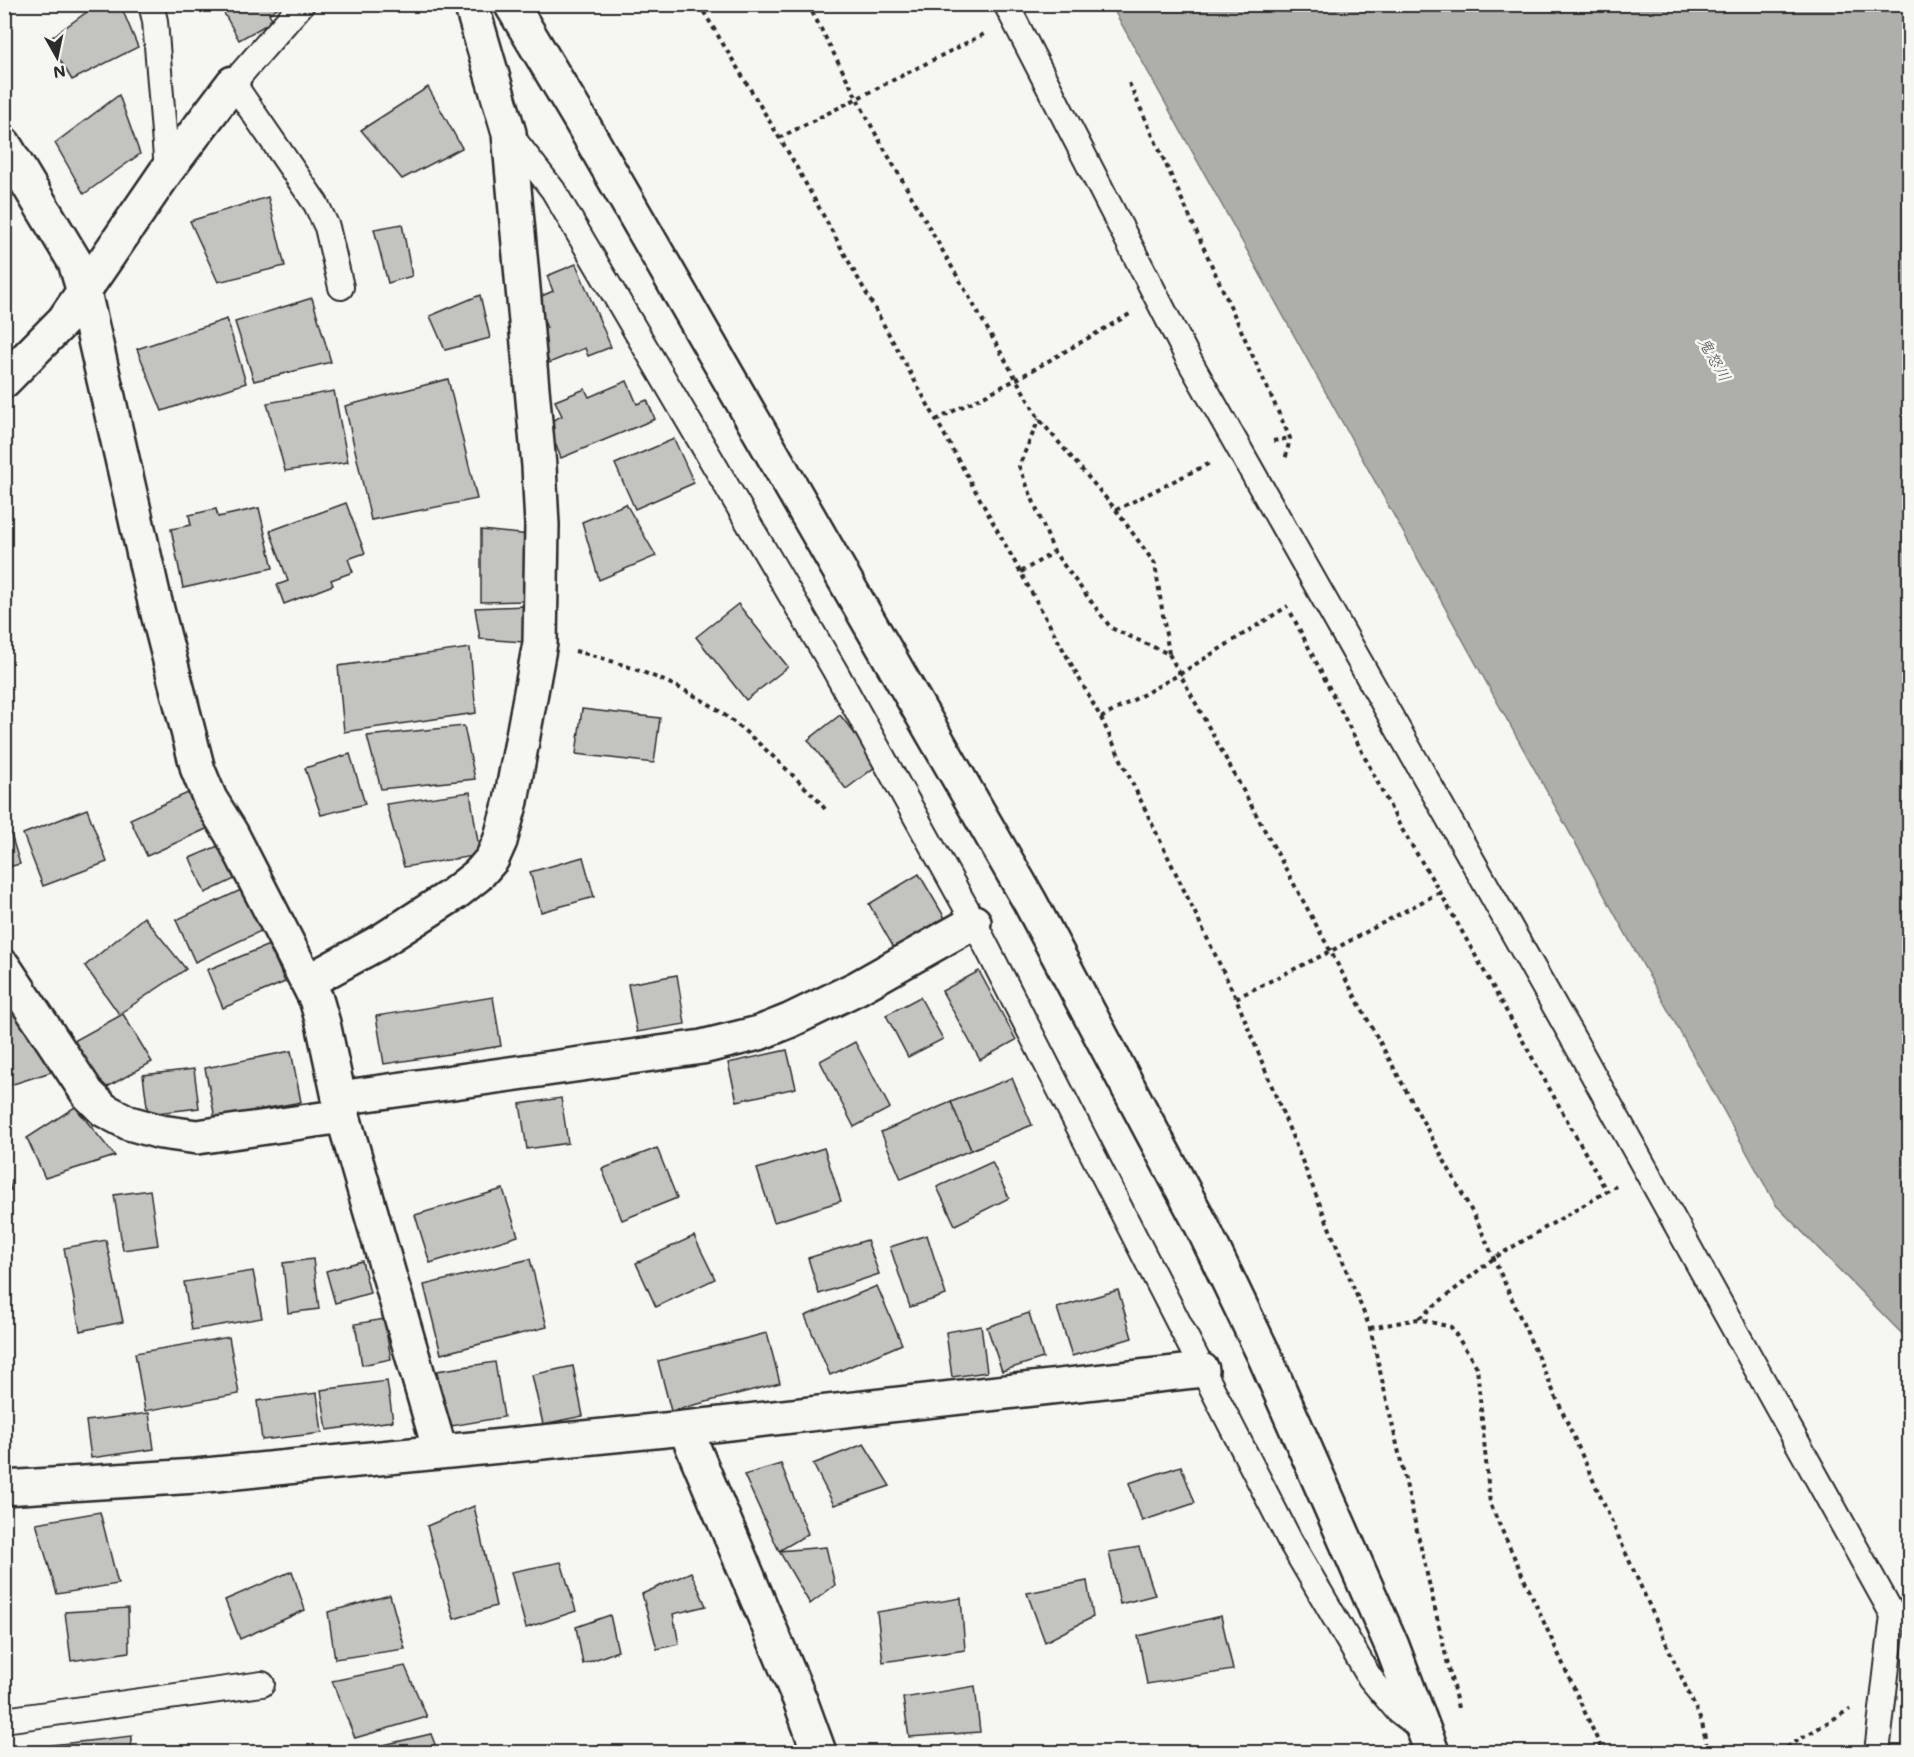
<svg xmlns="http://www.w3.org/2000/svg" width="1914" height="1757" font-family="Mali,'Klee One',sans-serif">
	<rect width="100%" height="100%" fill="#f6f6f2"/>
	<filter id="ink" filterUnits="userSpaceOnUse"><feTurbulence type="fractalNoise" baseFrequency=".0167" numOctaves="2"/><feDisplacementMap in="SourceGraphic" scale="12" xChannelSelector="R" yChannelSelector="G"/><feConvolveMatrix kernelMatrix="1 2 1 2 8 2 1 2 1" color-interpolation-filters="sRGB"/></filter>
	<g filter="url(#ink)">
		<polygon fill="#aeaeab" stroke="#7a7a78" stroke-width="1.5" points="1111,5 1909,5 1909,1341 1776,1205"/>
		<g fill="#c3c3c0" stroke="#2b2b2b" stroke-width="1.5">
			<polygon points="98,4 120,4 138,47 72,80 48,40"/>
			<polygon points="219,4 284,4 269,13 273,21 239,40"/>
			<polygon points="428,87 462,148 402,179 361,130"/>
			<polygon points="119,95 140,154 84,194 55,143"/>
			<polygon points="268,197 285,266 218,282 190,221"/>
			<polygon points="402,224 412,276 388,283 374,229"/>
			<polygon points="576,264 611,347 588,356 585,348 549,363 537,332 547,328 535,299 553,291 547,276"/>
			<polygon points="480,295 490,338 445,350 430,316"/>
			<polygon points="312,298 331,362 254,381 235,322"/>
			<polygon points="227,319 246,383 162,411 137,349"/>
			<polygon points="448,379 477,499 371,520 345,406"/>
			<polygon points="627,381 637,404 647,400 655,419 561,458 547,423 562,416 555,401 585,389 589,397"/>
			<polygon points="334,391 348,462 285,471 267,403"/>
			<polygon points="674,439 694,483 635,509 615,464"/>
			<polygon points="346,503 365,553 348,559 353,572 331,580 333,585 284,604 277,585 288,581 270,531"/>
			<polygon points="626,504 656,556 599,580 582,522"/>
			<polygon points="259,508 273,568 183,588 171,529 191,525 189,515 216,509 218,517"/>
			<polygon points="481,530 530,535 529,601 481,602"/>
			<polygon points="738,604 788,667 746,700 696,637"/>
			<polygon points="524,606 525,642 480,639 475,608"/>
			<polygon points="470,648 476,713 344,732 338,666"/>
			<polygon points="582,709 660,718 654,763 576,754"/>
			<polygon points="840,715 879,764 846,789 808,740"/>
			<polygon points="464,726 475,779 381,789 367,736"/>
			<polygon points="350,754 365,804 321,815 305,768"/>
			<polygon points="199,788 215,825 147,856 130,819"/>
			<polygon points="470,792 480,855 404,867 386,804"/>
			<polygon points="87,809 107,862 43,886 23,834"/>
			<polygon points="9,828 20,864 4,868 4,829"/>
			<polygon points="225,843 239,877 205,893 190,858"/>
			<polygon points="583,857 594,897 541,912 530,872"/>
			<polygon points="919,874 945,918 894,948 869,904"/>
			<polygon points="243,889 263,930 195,962 176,920"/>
			<polygon points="144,917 186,969 119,1014 85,966"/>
			<polygon points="269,945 285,982 223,1008 207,970"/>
			<polygon points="979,971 1016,1040 980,1060 942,991"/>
			<polygon points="677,975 685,1024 637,1032 628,984"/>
			<polygon points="493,997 501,1046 384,1064 376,1016"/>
			<polygon points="920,997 943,1039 908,1057 886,1015"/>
			<polygon points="12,1012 57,1070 4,1087 4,1019"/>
			<polygon points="123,1014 152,1062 102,1090 74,1041"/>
			<polygon points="855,1042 890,1108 854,1127 820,1061"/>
			<polygon points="787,1050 796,1088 737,1101 728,1063"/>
			<polygon points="291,1051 301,1102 215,1118 205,1068"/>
			<polygon points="194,1069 199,1108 148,1114 143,1075"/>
			<polygon points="1012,1078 1032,1125 971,1150 951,1102"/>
			<polygon points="561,1098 568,1143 527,1149 520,1104"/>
			<polygon points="951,1102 971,1150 901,1179 881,1132"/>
			<polygon points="75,1107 115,1156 45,1178 27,1138"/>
			<polygon points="657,1148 677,1198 622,1220 602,1169"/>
			<polygon points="824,1148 841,1201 774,1222 757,1169"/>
			<polygon points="992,1162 1009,1198 955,1225 937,1187"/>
			<polygon points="4,1166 11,1190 4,1192"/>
			<polygon points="503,1189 518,1236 430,1263 415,1215"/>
			<polygon points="150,1190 158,1245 123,1250 114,1195"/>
			<polygon points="927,1235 946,1295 910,1307 890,1247"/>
			<polygon points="694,1236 715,1279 656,1307 636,1263"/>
			<polygon points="106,1240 123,1322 80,1331 64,1248"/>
			<polygon points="867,1240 879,1274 819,1294 808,1258"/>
			<polygon points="313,1259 319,1309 288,1313 283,1263"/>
			<polygon points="530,1259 547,1327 441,1354 424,1285"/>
			<polygon points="362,1261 370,1293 335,1303 326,1271"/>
			<polygon points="253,1271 262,1318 192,1330 184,1282"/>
			<polygon points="877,1286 902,1344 830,1375 805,1316"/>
			<polygon points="1118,1290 1132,1338 1072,1356 1057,1308"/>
			<polygon points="1029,1313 1043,1358 1002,1371 987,1327"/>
			<polygon points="384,1319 391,1359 362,1365 355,1324"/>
			<polygon points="981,1326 987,1372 952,1377 946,1332"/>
			<polygon points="767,1333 780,1383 671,1411 658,1361"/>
			<polygon points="229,1337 239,1394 145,1411 135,1353"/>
			<polygon points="495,1362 504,1417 446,1427 437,1371"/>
			<polygon points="573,1366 583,1416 543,1424 532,1375"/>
			<polygon points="387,1381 393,1421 327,1430 321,1390"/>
			<polygon points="317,1393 322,1433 262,1440 257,1401"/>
			<polygon points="149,1413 154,1449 91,1458 86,1421"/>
			<polygon points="864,1444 890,1486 834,1505 813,1464"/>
			<polygon points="781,1464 808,1534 779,1551 744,1475"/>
			<polygon points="1181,1466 1195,1503 1142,1521 1129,1483"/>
			<polygon points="474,1506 496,1606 454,1619 427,1526"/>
			<polygon points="100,1512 118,1584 57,1594 36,1523"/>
			<polygon points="826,1547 835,1585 810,1604 779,1551"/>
			<polygon points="1139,1547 1155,1595 1120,1604 1109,1552"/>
			<polygon points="561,1562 576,1611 526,1628 511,1572"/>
			<polygon points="292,1571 305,1610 240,1639 225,1600"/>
			<polygon points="691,1572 706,1606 673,1614 679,1644 657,1649 642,1594"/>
			<polygon points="1087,1581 1093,1617 1045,1642 1027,1593"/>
			<polygon points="390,1595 405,1649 335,1659 328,1612"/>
			<polygon points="961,1598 965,1650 883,1662 877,1612"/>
			<polygon points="128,1608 129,1652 71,1661 65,1612"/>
			<polygon points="610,1615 618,1651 583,1664 576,1627"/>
			<polygon points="1221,1616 1233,1670 1147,1684 1138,1636"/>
			<polygon points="405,1666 427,1717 355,1738 332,1681"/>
			<polygon points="975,1686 980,1732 909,1737 903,1698"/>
			<polygon points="431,1734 438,1752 353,1752"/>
			<polygon points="132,1736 131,1752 53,1752 52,1745"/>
		</g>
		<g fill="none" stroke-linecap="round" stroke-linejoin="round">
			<g stroke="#2b2b2b" stroke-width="28">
				<g id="lane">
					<polyline points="151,4 155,21 167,170"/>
					<polyline points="302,4 233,83 316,204 327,227 341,287"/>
					<polyline points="1006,4 1189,360 1575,1042 1893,1615 1877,1752"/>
					<polyline points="509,133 553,190 834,669 974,922 1290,1541 1370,1678 1397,1710 1424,1731"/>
					<polyline points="4,1720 262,1684"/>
				</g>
			</g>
			<g stroke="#2b2b2b" stroke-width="38">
				<g id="street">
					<polyline points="511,4 581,121 1030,902 1202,1226 1264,1355 1392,1646 1432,1752"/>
					<polyline points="4,144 75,262 84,292 153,594 198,770 210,799 231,833 316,999 323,1023 343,1116 440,1451"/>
					<polyline points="4,381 64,320 167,170 233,83"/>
					<polyline points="4,967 88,1094 104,1110 129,1123 161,1132 197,1137 343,1116"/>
					<polyline points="309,981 378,943 454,894 478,875 492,859 500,841 511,801 540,643 542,525 539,466 509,133 471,4"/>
					<polyline points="339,1098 702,1047 759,1033 789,1021 857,988 974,922"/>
					<polyline points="685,1428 800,1700 819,1752"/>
					<polyline points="4,1488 196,1476 685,1428 1202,1370"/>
				</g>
			</g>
			<g stroke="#2b2b2b" stroke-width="4" stroke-dasharray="4.5 4.5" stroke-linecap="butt">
				<polyline points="699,4 791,157 1101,718 1236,998 1370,1328 1458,1708"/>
				<polyline points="808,4 874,131 1039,419 1116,510 1155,564 1169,654 1111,628 1054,552 1019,466 1039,419"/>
				<polyline points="1129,83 1290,438 1285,461"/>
				<polyline points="779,138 984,34"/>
				<polyline points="936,420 1017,379 1130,314"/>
				<polyline points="1273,441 1290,438"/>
				<polyline points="1116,510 1210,463"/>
				<polyline points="1021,572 1054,552"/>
				<polyline points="1291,613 1400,826 1440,892 1607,1192"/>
				<path d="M575 651C618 661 675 682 712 706 751 733 783 766 816 798L825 809"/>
				<polyline points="1169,654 1477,1221 1702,1723 1708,1752"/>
				<polyline points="1101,718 1180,674 1288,606"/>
				<polyline points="1236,998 1331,951 1440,892"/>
				<polyline points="1419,1318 1494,1258 1616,1186"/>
				<polyline points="1370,1328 1418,1319 1451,1327 1477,1367 1490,1504 1603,1752"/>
				<polyline points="1779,1752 1850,1709"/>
			</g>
			<use href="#lane" stroke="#f6f6f2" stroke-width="24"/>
			<use href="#street" stroke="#f6f6f2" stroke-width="33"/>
		</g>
	</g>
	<g text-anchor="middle" stroke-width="5" stroke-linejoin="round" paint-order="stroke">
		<g font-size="16" font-style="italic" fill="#525251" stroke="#f6f6f2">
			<text transform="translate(1715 359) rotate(61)" y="6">鬼怒川</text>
		</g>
	</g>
	<rect width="1914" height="1757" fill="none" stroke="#f6f6f2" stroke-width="24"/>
	<rect x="12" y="12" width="1890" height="1733" fill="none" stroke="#2b2b2b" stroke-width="2" filter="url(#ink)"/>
	<g transform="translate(57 57) rotate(171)" stroke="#f6f6f2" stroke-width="4.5" paint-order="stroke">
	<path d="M0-4.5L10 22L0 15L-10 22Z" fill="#2b2b2b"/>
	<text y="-9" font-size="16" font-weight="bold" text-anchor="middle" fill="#2b2b2b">N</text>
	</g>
</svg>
